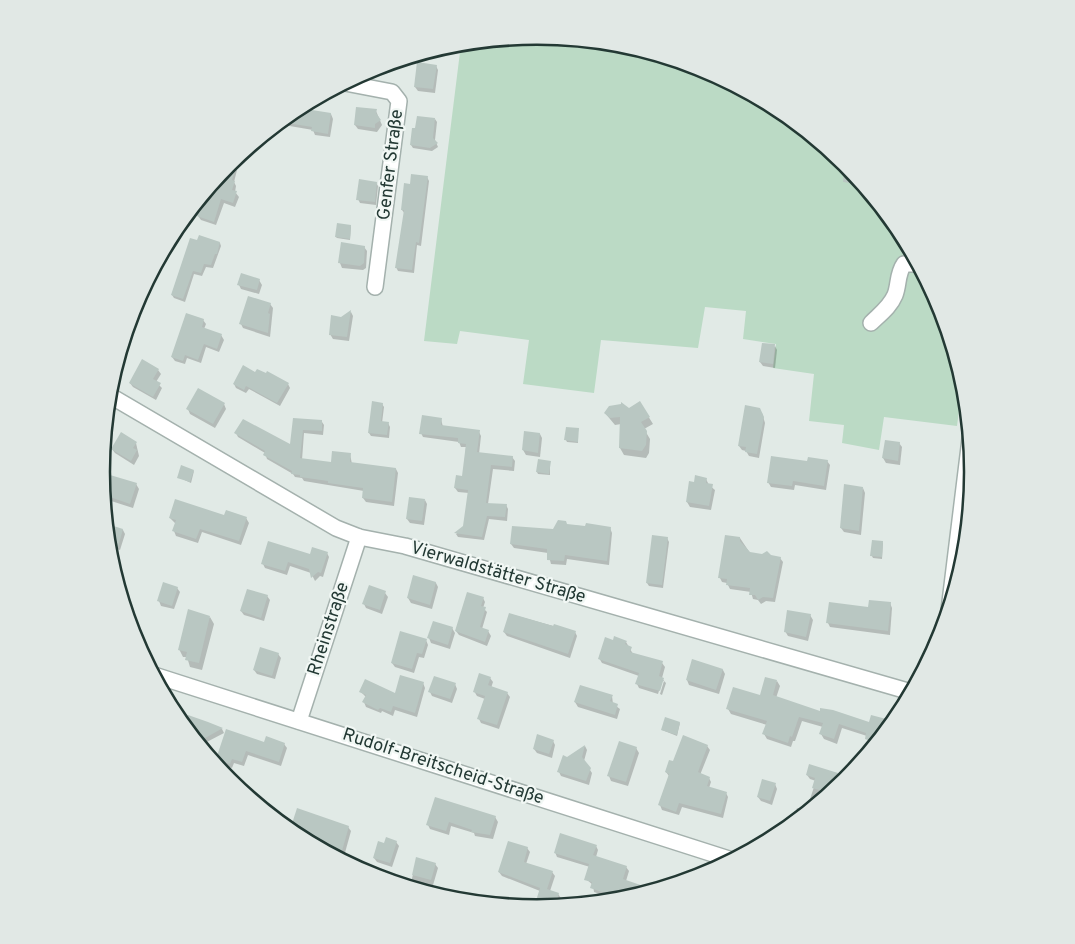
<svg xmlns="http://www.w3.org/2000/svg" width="1075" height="944" font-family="Overpass,sans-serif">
<rect width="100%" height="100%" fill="#e1eae6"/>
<polygon fill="#bbdac5" points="538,36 623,45 705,70 780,110 846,164 900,230 940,306 963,381 957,426 884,417 879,450 842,443 844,425 809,421 814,374 773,368 776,344 743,339 746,311 705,307 698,348 601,340 594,393 523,384 529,340 460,331 457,344 424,341 461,44"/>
<g fill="#0003">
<polygon points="436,66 438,70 435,93 418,91 415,87"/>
<polygon points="297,109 331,114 333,119 330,137 315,135 313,130 278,124"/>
<polygon points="376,111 382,125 377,132 358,129 355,125"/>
<polygon points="435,119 437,122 435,140 438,147 432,151 413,148 411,145"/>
<polygon points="237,158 239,162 234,182 236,186 235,192 239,197 235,207 224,203 216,225 201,220 198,216 205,194"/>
<polygon points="427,177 429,181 421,246 417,245 414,273 398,271 396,267 405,214 402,210 411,185"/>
<polygon points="376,183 378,186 376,205 360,203 358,199"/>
<polygon points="351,226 350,240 337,238 336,237"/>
<polygon points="198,242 220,243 221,246 213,268 206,267 202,276 194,274 185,302 174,298 172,295"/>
<polygon points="364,247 367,251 366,268 363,270 342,268 340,263"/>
<polygon points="259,280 262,285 259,294 241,289 239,285"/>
<polygon points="270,304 273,308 270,337 243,328 241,324"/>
<polygon points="351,312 353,316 349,341 333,339 330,334 341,318"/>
<polygon points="203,320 206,324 204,329 221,335 224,340 219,352 206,347 201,363 187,358 185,364 175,361 172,357"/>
<polygon points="775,346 777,350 775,368 763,366 760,362"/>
<polygon points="158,370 161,374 156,382 162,388 156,400 133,387 130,383"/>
<polygon points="255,374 288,384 290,388 280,406 249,389 246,393 236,388 234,384"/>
<polygon points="640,403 653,424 644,429 650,439 649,453 646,458 624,455 620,448 621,424 615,425 605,413 629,409"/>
<polygon points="224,404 226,409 215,428 190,414 188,409"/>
<polygon points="382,404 384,407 382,423 388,423 390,427 389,438 371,436 369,433"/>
<polygon points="762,413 765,423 759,458 749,456 746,451 742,450 739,446"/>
<polygon points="294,419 322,422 324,425 323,435 304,433 302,460 332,463 350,454 352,464 396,469 398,473 394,506 366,502 363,498 364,491 304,481 302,478 295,477 293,474 267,459 265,453 238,437 236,433 292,446"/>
<polygon points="441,419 443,427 479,432 481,436 479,454 512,457 515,461 514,471 493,469 488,504 506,505 508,509 507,521 489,519 484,540 458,537 456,534 465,527 469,493 458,492 455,488 463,477 466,447 461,447 459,442 423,437 421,433"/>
<polygon points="578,429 578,443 567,442 566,440"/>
<polygon points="525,432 540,434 542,438 540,457 526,455 523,450"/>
<polygon points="136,443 139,456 134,465 115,453 112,449"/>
<polygon points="899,443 902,447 900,465 886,463 883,458"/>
<polygon points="827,461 830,465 826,490 795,485 794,490 771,487 768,482 809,462"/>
<polygon points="550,462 550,475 538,474 537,472"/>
<polygon points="194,471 191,483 178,477"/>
<polygon points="706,479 709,485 715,490 711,510 690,507 687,502 695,483"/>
<polygon points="136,484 139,489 133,508 108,500 105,495"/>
<polygon points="863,488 865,493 861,535 844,532 841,528"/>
<polygon points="425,500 427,504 424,525 410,523 407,519"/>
<polygon points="225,517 246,518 249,523 241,545 202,532 198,543 176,536 174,531 176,524 170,518"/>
<polygon points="107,524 123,530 125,534 120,550 111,547 110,552"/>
<polygon points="567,525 610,528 612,533 609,565 567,559 566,565 551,564 548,553 514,548 511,544"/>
<polygon points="667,538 669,542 663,588 649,586 647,583"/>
<polygon points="740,538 750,553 780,558 783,562 775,602 766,601 761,604 758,600 753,599 751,592 730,589 727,583 722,582 720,578"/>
<polygon points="883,542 882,559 873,558 872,556"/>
<polygon points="327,553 329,557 323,577 320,576 315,581 311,573 290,566 287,575 265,568 263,564"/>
<polygon points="414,577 436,583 438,587 432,609 411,603 408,598"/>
<polygon points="177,588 180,592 174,609 161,606 159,601"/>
<polygon points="385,593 388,597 382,614 366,608 364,604"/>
<polygon points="267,596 270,600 264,621 244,615 241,611"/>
<polygon points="483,598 485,602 483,608 487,612 482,629 488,631 491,636 487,646 459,635 456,631"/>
<polygon points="890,603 892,608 890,635 830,627 828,623"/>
<polygon points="510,614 575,632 577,636 570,658 507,636 504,632"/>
<polygon points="810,615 813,620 808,641 788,636 785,631"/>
<polygon points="210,617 214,624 202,670 190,667 187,657 183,657 179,649"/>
<polygon points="452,628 455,633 450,649 431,643 429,638"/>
<polygon points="426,640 428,645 424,658 419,657 414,673 395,667 392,663"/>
<polygon points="614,641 626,642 633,654 662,663 665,667 662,678 664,681 662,681 658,694 639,688 637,684 639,676 602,663 599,658"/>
<polygon points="278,654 281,658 275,679 257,674 254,670"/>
<polygon points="693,660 723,670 725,674 719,694 689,685 687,680"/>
<polygon points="490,678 493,682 491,688 507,693 510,697 499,729 481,723 479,719 485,699 477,696 474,691"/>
<polygon points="664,681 666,683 662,695 660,694"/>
<polygon points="777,681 780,686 776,698 820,712 870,723 893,722 874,746 869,744 867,736 842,728 837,744 824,739 821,734 823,727 802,721 795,741 793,741 791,747 767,739 764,734 767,725 731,714 728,709 761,696"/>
<polygon points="423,683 425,688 417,717 395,710 393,716 382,711 381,713 366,707 364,702 366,697 361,692 395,695"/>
<polygon points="455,684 457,689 452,703 432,696 430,692"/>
<polygon points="612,696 613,704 620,709 617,719 578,707 575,702"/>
<polygon points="189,717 222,729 224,733 201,745 186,727"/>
<polygon points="680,723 677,736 662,730"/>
<polygon points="553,741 555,745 552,758 537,753 534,749"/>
<polygon points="265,743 284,744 287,748 281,766 248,755 244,766 234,763 232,768 220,764 217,759"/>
<polygon points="585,746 587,750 584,761 592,773 589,785 561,776 559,772 567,758"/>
<polygon points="707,746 710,750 700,775 709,778 711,782 709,788 726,793 728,797 723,818 682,807 679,815 662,810 660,805 669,776 666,772 674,762"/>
<polygon points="636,748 639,753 628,786 611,781 609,776"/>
<polygon points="837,774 840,779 837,787 792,824 797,808 806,811 816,781 810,779 807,775"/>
<polygon points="775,784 777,789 772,805 761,801 758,797"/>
<polygon points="436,799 495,817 498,822 493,839 475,836 474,833 451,826 449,835 430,829 428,825"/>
<polygon points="258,804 268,808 270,814"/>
<polygon points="298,810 348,827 351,831 343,860 291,831"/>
<polygon points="396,842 399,846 392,867 377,862 374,858 385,844"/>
<polygon points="596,846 598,850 596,857 626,867 629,871 626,881 653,890 617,900 594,892 593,885 586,879 590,867 557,857 555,852"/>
<polygon points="527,848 530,852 526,864 552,872 555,876 550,891 558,894 561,898 558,906 536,908 540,891 502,876 499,872"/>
<polygon points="417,859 435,864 438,868 431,892 434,894 410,886"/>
</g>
<g fill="#b9c7c2">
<polygon points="417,62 437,65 433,89 414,87"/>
<polygon points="356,107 377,109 376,113 381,120 375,124 375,128 354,125"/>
<polygon points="299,108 331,113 328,134 311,131 312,127 281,122"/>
<polygon points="417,116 435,118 433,138 438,143 430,148 410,145 412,128 415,128"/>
<polygon points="240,155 232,180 235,181 232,190 237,191 233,203 221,199 214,222 197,216 203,196 230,164"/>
<polygon points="845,163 846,164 863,185 843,182"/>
<polygon points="411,174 428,176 419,243 416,242 412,270 395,268 404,210 401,210 404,183 410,184"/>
<polygon points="359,179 377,182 375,202 356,200"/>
<polygon points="337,223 351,225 350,239 335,237"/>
<polygon points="199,235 220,242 217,254 215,254 211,265 204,264 201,273 193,271 183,299 171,295 190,238 197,240"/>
<polygon points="341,242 365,246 364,263 360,266 338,263"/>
<polygon points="241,273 260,279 257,290 237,285"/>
<polygon points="248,296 271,303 268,313 270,314 268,333 239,324"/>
<polygon points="351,310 347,337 329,335 331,315 341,317"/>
<polygon points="186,313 204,319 202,327 222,334 217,349 204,344 198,360 185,355 183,361 171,357"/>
<polygon points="762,343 775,344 773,364 759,362"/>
<polygon points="142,359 159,369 153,379 161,383 153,397 129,383"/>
<polygon points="243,365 255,372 257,369 266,373 267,371 289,383 277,403 246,386 244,390 233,384"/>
<polygon points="198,388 225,403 213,424 186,409"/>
<polygon points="372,401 383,403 381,421 389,422 387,435 368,433"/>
<polygon points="640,401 650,417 641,422 647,431 646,445 642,451 619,448 620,417 610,418 604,413 609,406 621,404 621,402 629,408"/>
<polygon points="745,405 760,408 764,417 757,454 745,452 746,447 738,446"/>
<polygon points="422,415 442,418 441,425 480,430 477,452 513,456 512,467 491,465 486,503 507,504 505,517 487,516 482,537 454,533 463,526 468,490 454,488 456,475 462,476 466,444 458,443 458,438 419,434"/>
<polygon points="293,418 322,420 322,431 303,430 300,458 331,462 332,451 351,453 350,462 396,468 392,502 362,498 363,488 328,483 328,481 300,477 300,475 291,474 292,471 263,455 265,451 234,433 243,419 290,444"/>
<polygon points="566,427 579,428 578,442 564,440"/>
<polygon points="524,431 540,433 538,453 522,450"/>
<polygon points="121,432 137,442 133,448 137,450 131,461 111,449"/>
<polygon points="885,440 900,442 898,461 882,458"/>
<polygon points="771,456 807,461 808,457 828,460 824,486 793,481 792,486 767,483"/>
<polygon points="538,459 551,461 549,474 536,472"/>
<polygon points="181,465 194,470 190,482 177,478"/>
<polygon points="110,475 137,483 130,504 104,495"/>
<polygon points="695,475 707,478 706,483 713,484 709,506 686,502 689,481 694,482"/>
<polygon points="844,484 863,487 859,531 840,528"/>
<polygon points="409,497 425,499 422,521 406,519"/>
<polygon points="175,499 224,515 226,510 247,517 239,541 200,529 196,539 172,531 176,520 169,518"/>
<polygon points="558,520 566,521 567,524 585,526 586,523 611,527 607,561 565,555 564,561 547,560 547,549 510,544 512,526 553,529"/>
<polygon points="107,524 123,529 118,547 109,544"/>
<polygon points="652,535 668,537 662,585 646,583"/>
<polygon points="725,535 740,537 740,541 750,552 762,554 767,551 771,555 781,557 773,598 763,597 758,600 755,595 749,595 750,588 726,585 727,579 718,578"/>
<polygon points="872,540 883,541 882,557 870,556"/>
<polygon points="268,541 310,554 312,547 328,552 321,573 318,572 311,578 309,569 288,562 285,571 261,564"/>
<polygon points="413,575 436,582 430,605 407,598"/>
<polygon points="163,582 178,587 172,606 157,601"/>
<polygon points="369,585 386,591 380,610 362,604"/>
<polygon points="247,589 268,595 261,618 240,611"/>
<polygon points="467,592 484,597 481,606 486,607 480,627 489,630 485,642 455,631"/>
<polygon points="869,600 891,602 888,631 826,623 829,602 868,607"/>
<polygon points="188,609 210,616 199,663 185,660 187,652 178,650"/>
<polygon points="787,610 811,614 806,637 784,632"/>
<polygon points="509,613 553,626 554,624 576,631 568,654 503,632"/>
<polygon points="433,621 453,627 448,645 427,638"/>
<polygon points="400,631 427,639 422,654 417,653 412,669 391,663"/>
<polygon points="614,636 627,641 625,644 632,647 630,652 663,661 659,676 664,678 660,691 635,684 639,673 598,659 605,637 613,640"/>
<polygon points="260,647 279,653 272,676 253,670"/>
<polygon points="692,659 723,669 716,690 686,680"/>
<polygon points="479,673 491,677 488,685 508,692 497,725 477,719 485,696 473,692"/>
<polygon points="400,675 424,682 415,713 393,706 391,712 380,708 378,710 362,702 366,695 359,692 365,679 395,693"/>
<polygon points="434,676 456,683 450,699 428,692"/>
<polygon points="765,677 777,680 773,695 820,711 820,708 833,710 869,722 871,715 894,721 876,743 865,739 866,733 839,724 834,739 819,734 823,723 799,717 792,737 790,736 788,743 762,734 767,721 726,709 733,687 760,695"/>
<polygon points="580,685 613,695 610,701 618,704 615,715 574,702"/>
<polygon points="188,715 208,722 223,728 198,742 185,725"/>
<polygon points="665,717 680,722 677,735 661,730"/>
<polygon points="226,729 264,742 266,736 285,743 279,762 246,751 242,762 232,759 230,764 216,759"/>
<polygon points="537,734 554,740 549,754 533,749"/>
<polygon points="683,735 708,745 698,772 710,777 707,786 727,792 721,814 679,803 676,812 658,805 669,774 665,772 669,760 673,761"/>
<polygon points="619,741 637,747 626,782 607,776"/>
<polygon points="585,745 582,757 591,768 586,781 557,772 563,755 567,757"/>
<polygon points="809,764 838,773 830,793 812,788 815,778 806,775"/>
<polygon points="762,779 776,783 770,801 757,797"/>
<polygon points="435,797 496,816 490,835 471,832 472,830 449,822 446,831 426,825"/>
<polygon points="297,808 349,826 340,858 290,830"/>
<polygon points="560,833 597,845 593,855 627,866 623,879 655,890 623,899 590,888 592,882 584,880 589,864 554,853"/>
<polygon points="386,837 397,841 390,863 373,858 378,841 384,843"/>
<polygon points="508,841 528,847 524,862 553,871 547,889 559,893 555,906 534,907 540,888 498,872"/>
<polygon points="416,857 436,863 431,880 412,875"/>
</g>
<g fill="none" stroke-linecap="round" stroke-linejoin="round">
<g stroke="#a4b1ad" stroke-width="18">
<g id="minor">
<polyline points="345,83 392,92 399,101 375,287"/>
<path d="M871,323C880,314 890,307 895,295C899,285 897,274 904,264H918"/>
<polyline points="109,395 336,528 359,537 405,546 911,692"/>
<polyline points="949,610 970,439"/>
<polyline points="154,675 732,860"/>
<polyline points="299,721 359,537"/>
</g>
</g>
<polyline stroke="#83aba1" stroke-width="2.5" stroke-dasharray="2.5 4" stroke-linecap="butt" points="116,382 147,282"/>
<use href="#minor" stroke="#fff" stroke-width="15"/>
</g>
<g text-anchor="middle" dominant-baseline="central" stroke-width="4.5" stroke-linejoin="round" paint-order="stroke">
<g font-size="18" fill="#233934" stroke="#f1f7f4">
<text transform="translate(391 165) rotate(-83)">Genfer Straße</text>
<text transform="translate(498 573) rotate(16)">Vierwaldstätter Straße</text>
<text transform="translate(329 629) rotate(-72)">Rheinstraße</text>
<text transform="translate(443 767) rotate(18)">Rudolf-Breitscheid-Straße</text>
</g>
</g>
<path d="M0 0H1075V944H0ZM110 472a427 427 0 1 1 854 0a427 427 0 1 1-854 0Z" fill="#e1e8e5" fill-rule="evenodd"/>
<path fill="none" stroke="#233934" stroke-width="2.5" d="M110 472a427 427 0 1 1 854 0a427 427 0 1 1-854 0Z"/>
</svg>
